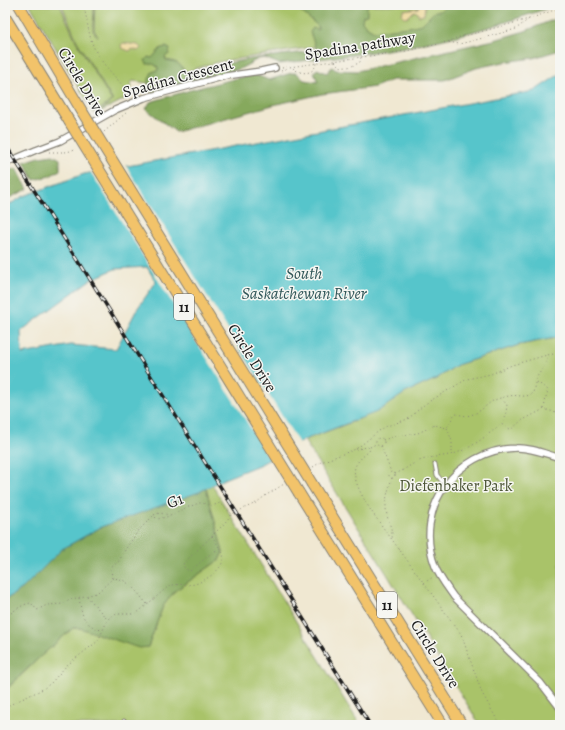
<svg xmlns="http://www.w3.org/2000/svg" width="565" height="730" font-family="Alegreya,serif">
<rect width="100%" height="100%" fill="#f6f6f2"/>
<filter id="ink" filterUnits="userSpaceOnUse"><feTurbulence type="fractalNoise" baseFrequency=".025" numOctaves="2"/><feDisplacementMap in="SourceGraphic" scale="8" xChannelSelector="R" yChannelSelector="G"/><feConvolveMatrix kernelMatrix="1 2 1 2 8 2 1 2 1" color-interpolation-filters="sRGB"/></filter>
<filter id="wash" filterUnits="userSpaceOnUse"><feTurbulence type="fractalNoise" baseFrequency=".012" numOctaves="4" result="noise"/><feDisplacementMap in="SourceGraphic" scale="16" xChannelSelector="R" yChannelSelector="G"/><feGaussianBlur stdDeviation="0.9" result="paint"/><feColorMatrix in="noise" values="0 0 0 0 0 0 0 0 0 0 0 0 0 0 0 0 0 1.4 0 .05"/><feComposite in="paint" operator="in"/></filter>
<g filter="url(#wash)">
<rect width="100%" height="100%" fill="#f0e8d2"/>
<g fill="#a9c369" stroke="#627042">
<polygon points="30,5 60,5 76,41 112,101 94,113"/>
<polygon points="62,5 94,5 93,31 98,37 94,30 95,5 521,5 352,41 218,62 147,83 133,81 131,83 132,88 129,90 127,98 97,113 113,101 77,41"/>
<polygon points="560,337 560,725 480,725 304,440 355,421 405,393 436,379 457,365 519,345"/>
<polygon points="212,485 360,725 5,725 5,691 41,656 73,628 80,628 148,647 163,606 175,591 219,560 223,552 206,488"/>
</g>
<g fill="#86a95d" stroke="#51623c">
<path d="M297,5H367V15L363,16L362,21L366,26L374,31L409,27L422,24L435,11H440L447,5H557C511,21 464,36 416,45C375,53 334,57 293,62L279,64L265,58L258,59L240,69L209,76L150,92C147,84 148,80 152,72L158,70V67L153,64H147L145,60L148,57L152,58L161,48L166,47L170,49L169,54L165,57L166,60C177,62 181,63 186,74C229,60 271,56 317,51L310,32L313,28L318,30V26L299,10Z"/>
<polygon points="560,17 560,50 533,58 504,62 476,68 445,80 392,80 375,87 322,94 273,105 176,132 146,109 150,102 194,89 238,78 256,75 269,80 291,73 297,73 304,80 318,82 314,73 317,69 327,73 332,67 336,70 357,71 494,40 525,31"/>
<polygon points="53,155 60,159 60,170 50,176 34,180 24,162 39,157"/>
<polygon points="16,168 28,189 5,200 5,172"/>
<polygon points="206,488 223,552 219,560 175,591 163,606 148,647 139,648 80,628 73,628 41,656 5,690 5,600 23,588 62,549 101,527"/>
</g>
<g fill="#eeda9e" stroke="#857b5d">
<polygon points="419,5 425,5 424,15 419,16 417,12 414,11 407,18 404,17 402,15 403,10 418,8"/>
<polygon points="123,43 138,45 141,48 138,51 133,49 129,51 122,48 121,45"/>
</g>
<path fill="#57c5cb" stroke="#3a7074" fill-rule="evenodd" d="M560,74V337L519,345L457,365L436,379L405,393L377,412L304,440L261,464L224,479L199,492L101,527L62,549L23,588L5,600V207L24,196L84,174L534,91ZM147,267L156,282L137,309L116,349L71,345L22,354L21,331L90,280L115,269Z"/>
<polygon fill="#f0e8d2" points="125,164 300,445 271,461 90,171"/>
</g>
<g filter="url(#ink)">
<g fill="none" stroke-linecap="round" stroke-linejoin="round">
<g stroke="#868277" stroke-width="5">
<g id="lane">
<polyline points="435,464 437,475 445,485"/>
<polyline points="123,725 124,721"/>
</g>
</g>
<g stroke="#868277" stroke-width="8">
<g id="street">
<polyline points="5,163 36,150 60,141 115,110 144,98 226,76 261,71 275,68"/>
<path d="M560,458C546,454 530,447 516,448C456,450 413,509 435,566C439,577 447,587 454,597L540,682L560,708"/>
</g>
</g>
<g stroke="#868277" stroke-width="12">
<g id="highway">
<polyline points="19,5 83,113"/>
<polyline points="5,17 69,121"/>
<polyline points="312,484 462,725"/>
<polyline points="299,493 443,725"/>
</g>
</g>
<g stroke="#868277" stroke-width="1" stroke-dasharray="1 3" stroke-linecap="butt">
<path d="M83,5C88,20 88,36 95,50C104,68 120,80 131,96"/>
<polyline points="449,42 459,44 472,41 516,29 529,19"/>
<path d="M335,61C340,71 352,67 360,62L361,57"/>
<polyline points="282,68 406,51 448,42 456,38 529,19 560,8"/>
<path d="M293,68C300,75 315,75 316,63"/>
<polyline points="281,71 287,68"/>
<polyline points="131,91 129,92 134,90 141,92"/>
<polyline points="104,132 127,112"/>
<polyline points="49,152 65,152 76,150"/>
<polyline points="537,382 548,390 546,397 544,409"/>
<polyline points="501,424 505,420 507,405 502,399"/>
<polyline points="447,428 452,441 452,454"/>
<circle cx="380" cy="442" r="4"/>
<path d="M383,440L396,436L418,433L435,425L446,428C451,424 451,418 455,414C460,414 465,417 470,415C479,413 484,407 491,402C496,399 503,397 509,396C518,394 525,399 533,393C534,388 535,382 537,377C541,370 547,365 547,356"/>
<polyline points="381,446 391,472"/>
<polyline points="370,447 376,444"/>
<path d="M356,449L368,447L370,449L369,451C365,455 359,459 356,465C349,477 367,505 374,515L461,634L482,693L500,725"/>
<polyline points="313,467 321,462 356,449 379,431 387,426 408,419 425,404 467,379 491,374 512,365 547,355 560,353"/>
<circle cx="392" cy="475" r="3"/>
<path d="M395,474C405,470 412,463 422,460C434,456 442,457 453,454C469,450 488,435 501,424L510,429L513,428L521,421L544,409L554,412L560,417"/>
<path d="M392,478C388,491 384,502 387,515C389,524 393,530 392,540"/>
<path d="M154,515C159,512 164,513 170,516"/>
<polyline points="212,536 221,550"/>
<path d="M112,579C126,575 139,595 147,604"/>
<polyline points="424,583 433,577"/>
<polyline points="87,596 107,619"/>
<path d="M79,598C82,616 83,624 101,630"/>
<path d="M5,618C12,612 22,604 31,603L37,610L47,605L62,604L72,599L93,594L98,592L112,579L111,568L119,561L125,550L138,531L153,516L158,519L170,516L183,509L199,503H203L212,506L220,503L232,514"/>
<path d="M5,707L43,689L51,683L67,665L98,641L108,619L116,614H136L169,586C178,583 186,586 195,584C207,580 231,565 221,550L214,551L190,571L187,570L183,566V564L222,526L232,514L256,503L265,496L284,484"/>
</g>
<use href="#lane" stroke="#fff" stroke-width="3"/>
<use href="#street" stroke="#fff" stroke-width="5.5"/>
<use href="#highway" stroke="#f2c36a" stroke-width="10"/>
<g stroke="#1c1c1c" stroke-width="3.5">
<polyline id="rail" points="5,144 370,725"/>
</g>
<use href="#rail" stroke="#f6f6f2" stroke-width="2" stroke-dasharray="6" stroke-linecap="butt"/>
<g stroke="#868277" stroke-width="12" stroke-linecap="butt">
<g id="highway-bridge">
<polyline points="83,113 312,484"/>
<polyline points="69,121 299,493"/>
</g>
</g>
<use href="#highway-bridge" stroke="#f2c36a" stroke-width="10"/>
</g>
</g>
<g text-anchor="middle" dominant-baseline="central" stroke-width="3" stroke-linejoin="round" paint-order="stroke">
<g fill="#f6f6f2" stroke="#5d5d5c" stroke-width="1">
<rect x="174" y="294" width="20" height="26" rx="3"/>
<rect x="377" y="592" width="20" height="26" rx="3"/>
</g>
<g font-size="15" font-weight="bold" fill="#1c1c1c">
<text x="184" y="307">11</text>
<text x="387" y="605">11</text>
</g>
<g font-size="16" fill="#1c1c1c" stroke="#f6f6f2">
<text transform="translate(360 46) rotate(-9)">Spadina pathway</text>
<text transform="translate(178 78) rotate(-15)">Spadina Crescent</text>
<text transform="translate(82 82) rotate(59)">Circle Drive</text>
<text transform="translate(252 358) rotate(58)">Circle Drive</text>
<text transform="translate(175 501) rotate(-21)">G1</text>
<text transform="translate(435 654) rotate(58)">Circle Drive</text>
</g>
<g font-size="16" fill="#4d5637" stroke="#f6f6f2">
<text x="456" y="486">Diefenbaker Park</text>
</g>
<g font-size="17" font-style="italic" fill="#315759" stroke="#f6f6f2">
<text x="304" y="273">South<tspan x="304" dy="20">Saskatchewan River</tspan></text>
</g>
</g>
<rect width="565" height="730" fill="none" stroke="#f6f6f2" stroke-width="20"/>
</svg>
